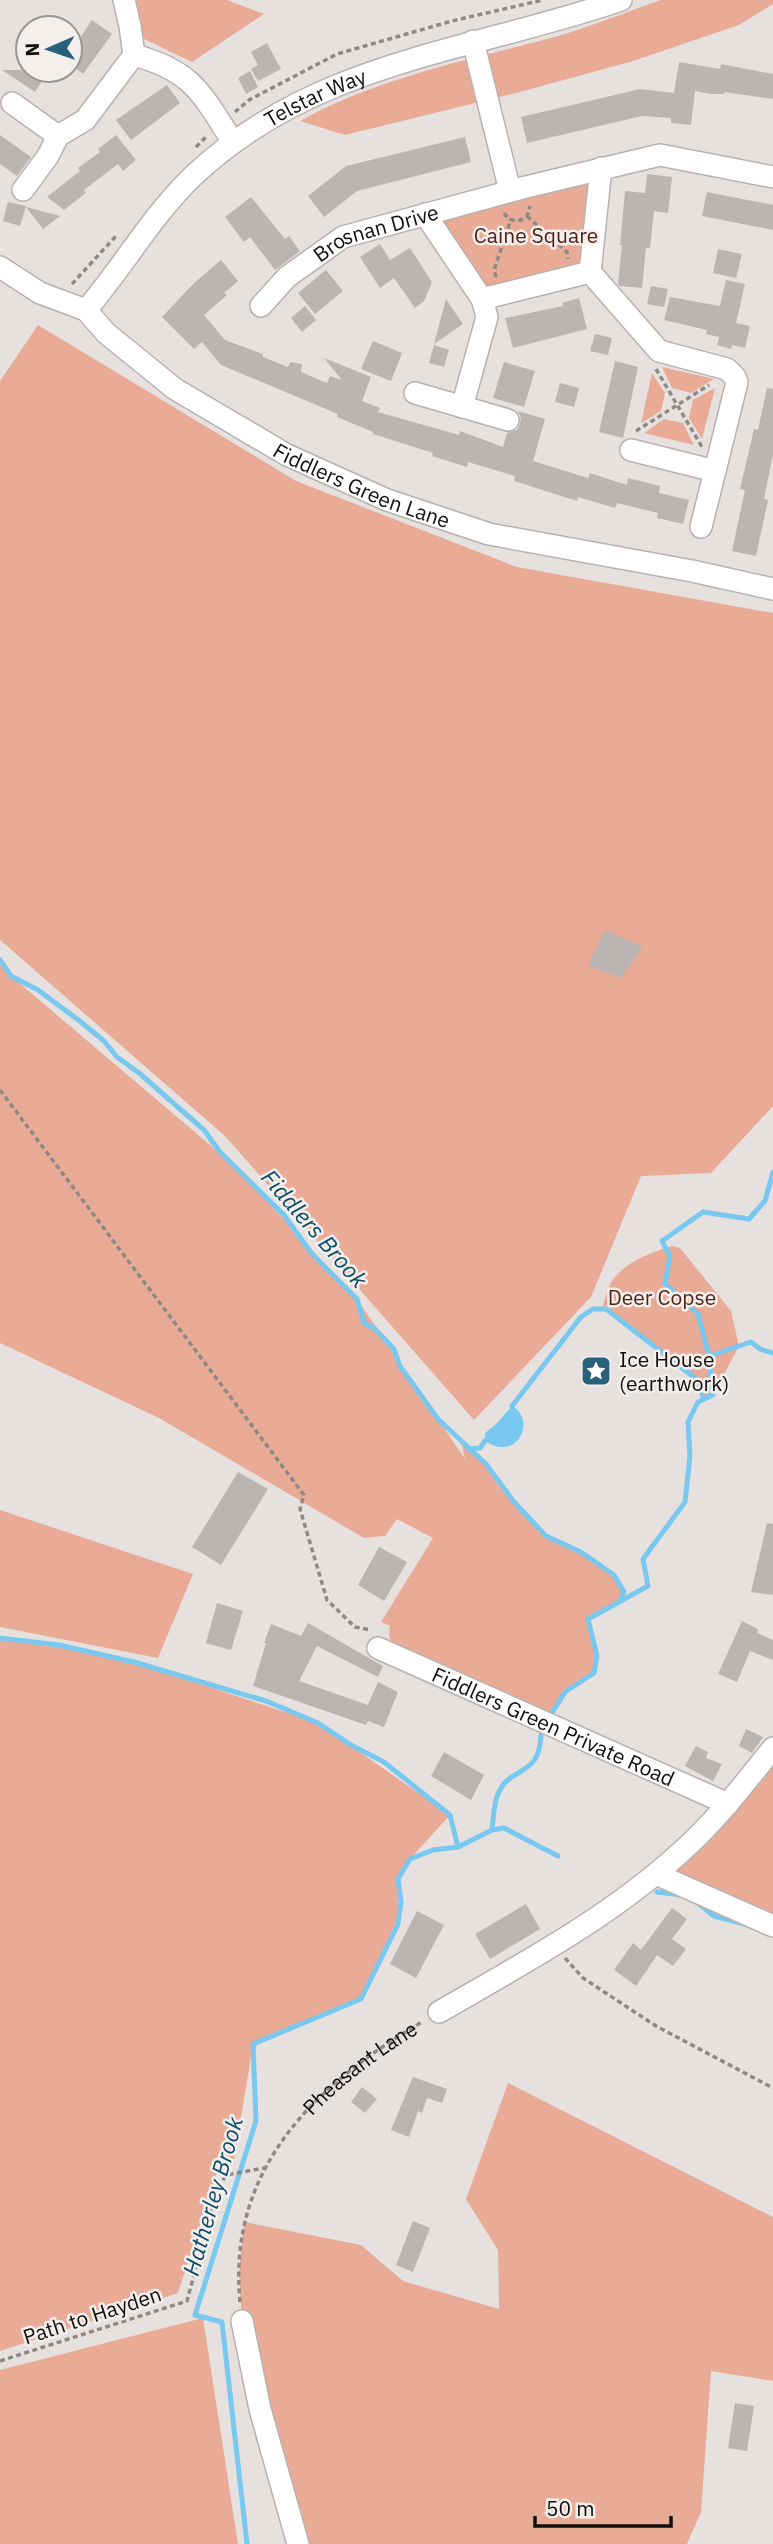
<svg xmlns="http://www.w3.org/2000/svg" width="773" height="2544" font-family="'IBM Plex Sans',sans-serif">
<rect width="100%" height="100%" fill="#e6e1df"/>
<g fill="#e9ab95">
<polygon points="135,0 227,0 264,14 192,62 144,39"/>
<path d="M661,0H773V4L739,25L633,61L520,92L345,135L300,121C381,76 476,59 565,34C597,24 629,11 661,0Z"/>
<polygon points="601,168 590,272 482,299 425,214"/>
<polygon points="38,325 296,481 517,567 773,613 773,1106 711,1173 641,1176 591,1297 474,1420 225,1136 0,940 0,381"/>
<polygon points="662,367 714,379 691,393 672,388"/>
<polygon points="652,373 665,393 661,411 641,423"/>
<polygon points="715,388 702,439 689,418 693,400"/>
<polygon points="664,419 683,423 694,445 644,433"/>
<polygon points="0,962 11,976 236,1167 357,1299 465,1459 461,1442 486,1464 514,1502 546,1536 581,1552 614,1575 624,1592 619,1602 588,1619 597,1656 594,1673 565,1692 549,1717 392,1647 389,1634 390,1626 381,1622 433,1538 397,1519 385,1536 364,1538 159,1418 0,1343"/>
<path d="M672,1246L680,1248L731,1311L739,1346L713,1395L704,1399L695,1378L648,1340L602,1309C605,1299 608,1286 614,1278C628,1261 652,1252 672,1246Z"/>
<polygon points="0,1510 193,1574 158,1658 0,1627"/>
<polygon points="0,1636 134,1662 318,1723 450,1815 410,1859 398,1879 398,1924 361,1999 258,2043 251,2057 234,2159 218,2168 178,2293 0,2351"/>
<polygon points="773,1748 773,1926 656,1874"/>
<polygon points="508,2083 773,2217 773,2381 711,2371 701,2512 687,2544 298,2544 242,2321 239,2273 244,2222 361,2245 403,2281 499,2309 498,2250 466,2199"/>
<polygon points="203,2318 238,2544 0,2544 0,2370"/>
</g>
<path fill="#79c8ef" d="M512,1406C537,1419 518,1463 485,1441V1433L496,1424Z"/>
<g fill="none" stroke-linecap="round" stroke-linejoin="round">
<g stroke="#79c8ef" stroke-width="5">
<polyline points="0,960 11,976 38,990 81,1022 104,1041 117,1057 139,1073 204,1130 220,1152 284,1215 312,1254 357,1299 364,1323 375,1329 394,1349 400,1366 438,1419 486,1464 514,1502 546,1536 581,1552 614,1575 624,1592 620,1600"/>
<polyline points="709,1356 751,1342 760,1349 773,1353"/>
<polyline points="512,1406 581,1317 593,1309 606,1309 695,1378 704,1399"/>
<polyline points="468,1449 480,1448 485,1441"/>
<polyline points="0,1638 59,1645 134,1662 266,1701 318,1723 351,1745 384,1762 450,1815 458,1847"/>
<polyline points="548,1719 565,1692 594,1673 597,1656 588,1619 648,1586 643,1559 685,1502 690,1456 688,1422 698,1402 713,1395 709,1356 698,1314 665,1284 670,1256 662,1241 703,1212 749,1219 765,1201 773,1172"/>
<polyline points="492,1830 504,1828 558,1856"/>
<polyline points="657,1892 681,1895"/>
<polyline points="699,1904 714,1916 744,1924"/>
<path d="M247,2544L222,2322L195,2315L256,2121L253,2044L361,1999L398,1924L401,1902L398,1879L410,1859L433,1850L458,1847L492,1830C494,1812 494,1790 509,1779C518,1772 529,1769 535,1759C542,1749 539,1738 543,1728"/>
</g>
</g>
<g fill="#bab5b3">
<polygon points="92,20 112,34 83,74 70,64 70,53"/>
<polygon points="267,43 281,69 258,81 251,69 258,65 251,52"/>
<polygon points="679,62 720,69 721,64 773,74 773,99 724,92 724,94 711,94 695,91 691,125 671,123 671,118 642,116 527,143 521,117 640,89 674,93"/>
<polygon points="2,70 49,70 35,92"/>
<polygon points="250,71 258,87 246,94 238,78"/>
<polygon points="167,85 180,103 131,140 116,120"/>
<polygon points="0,135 31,157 17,176 0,164"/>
<polygon points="116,135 136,160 123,171 118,164 84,190 86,193 64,210 47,197 80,171 78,168 100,152 98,149"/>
<polygon points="465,137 471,162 357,191 324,217 308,196 346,166"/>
<polygon points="647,174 672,177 668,213 654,211 650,248 646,248 642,288 620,286 618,284 622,245 620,245 625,191 645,193"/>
<polygon points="707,192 773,205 773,230 702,216"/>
<polygon points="251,197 285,239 289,236 300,251 275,270 250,237 244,242 225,217"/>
<polygon points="8,202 26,206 20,226 3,221"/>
<polygon points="26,207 60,216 43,229"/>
<polygon points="380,244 390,260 410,248 432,282 424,301 415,308 394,278 380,288 360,257"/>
<polygon points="718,249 742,254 736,278 713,273"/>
<polygon points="221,260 238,281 224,293 227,295 204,315 225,340 263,354 263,357 288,367 290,362 302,364 301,372 327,383 330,376 342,380 324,358 371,377 362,401 380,408 378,412 459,435 460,431 503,447 507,433 517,430 520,424 521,418 518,411 545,419 533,461 588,478 590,473 627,485 628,478 660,486 659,493 689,500 683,524 657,518 658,513 617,503 615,508 578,497 577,501 514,481 515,476 468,462 467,467 432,456 433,453 373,434 373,432 337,417 338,414 221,365 202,342 194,349 162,317 193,284"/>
<polygon points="326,270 343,291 315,314 298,293"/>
<polygon points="726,280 745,284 736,323 750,326 745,348 732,345 731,349 717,345 719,337 706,334 707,330 664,320 670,297 720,306"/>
<polygon points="651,286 668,289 664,307 647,304"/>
<polygon points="579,298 587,329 513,348 505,318 563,306 562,303"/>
<polygon points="446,299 463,324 434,344"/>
<polygon points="305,306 316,320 302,332 291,318"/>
<polygon points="595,334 612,338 608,355 590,351"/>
<polygon points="373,341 402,353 391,381 361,369"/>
<polygon points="434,345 449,350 444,367 429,363"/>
<polygon points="615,361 638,367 623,438 599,432"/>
<polygon points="504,362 535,371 524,407 493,398"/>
<polygon points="560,383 579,388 574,407 555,402"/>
<polygon points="767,388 773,389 773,455 764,499 768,500 756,556 732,551 745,490 740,489 754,429 758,430"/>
<polygon points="605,930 643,947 621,978 588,965"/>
<polygon points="238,1472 268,1489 221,1565 192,1547"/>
<polygon points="767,1523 773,1524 773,1595 751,1592"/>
<polygon points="379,1547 407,1562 384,1601 358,1585"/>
<polygon points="217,1603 243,1611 231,1650 206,1643"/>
<polygon points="742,1621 758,1629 757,1633 773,1640 773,1660 750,1651 737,1682 718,1674"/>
<polygon points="308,1623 383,1666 378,1677 317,1646 299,1681 368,1705 378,1682 398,1692 384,1727 368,1721 366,1725 253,1686 266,1643 264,1643 271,1624 301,1636"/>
<polygon points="746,1729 763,1737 752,1753 739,1746"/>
<polygon points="696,1746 708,1752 706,1758 722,1764 713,1781 685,1766"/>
<polygon points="444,1752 484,1775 471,1800 431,1776"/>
<polygon points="526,1904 540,1929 490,1959 475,1934"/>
<polygon points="672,1908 687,1919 672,1939 686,1949 673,1966 657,1955 636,1986 614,1970 633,1943 641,1950"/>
<polygon points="417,1911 444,1925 416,1978 390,1964"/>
<polygon points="413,2077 447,2089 442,2103 427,2098 422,2113 418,2111 409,2137 391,2130"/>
<polygon points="362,2087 377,2099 365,2113 351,2102"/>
<polygon points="413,2221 430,2228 413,2272 396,2265"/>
<polygon points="735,2403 754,2406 747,2451 728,2448"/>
</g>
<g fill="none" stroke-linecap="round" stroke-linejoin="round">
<g stroke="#b7b2b0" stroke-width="24">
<g id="minor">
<polyline points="473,41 510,191"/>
<path d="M134,55C193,71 201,93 233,142"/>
<polyline points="12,103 58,136"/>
<polyline points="23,190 48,156 58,136 85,120 134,55 130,26 124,0"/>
<polyline points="425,214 482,299 590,272 601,168"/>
<path id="s2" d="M0,267L40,293L86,310L106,333L175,389L287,455L387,500L489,534L692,571L773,589"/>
<polyline points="590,272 659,351 727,369 735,377 737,382 715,471 631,450"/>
<path id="s3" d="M261,306L287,277L343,237L526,187L660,155L773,177"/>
<path id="s4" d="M86,310C123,267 151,217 192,177C314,61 470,52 621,0"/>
<polyline points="415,393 508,420"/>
<polyline points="462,407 487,317 482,299"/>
<polyline points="701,527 715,471"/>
<path id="s5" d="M378,1648L728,1804"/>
<polyline points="656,1874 773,1926"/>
<path d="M439,2012C522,1964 609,1918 681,1852C716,1821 744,1784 773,1748"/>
<polyline points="242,2321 260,2409 298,2544"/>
</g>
</g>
<g stroke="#8d8987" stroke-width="3.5" stroke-dasharray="5 3.5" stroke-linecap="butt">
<polyline points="235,112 249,100 337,54 452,21 543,0"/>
<polyline points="196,147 208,135"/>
<path d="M504,213C510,222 519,223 527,216L530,206"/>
<polyline points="527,216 567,252 568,259"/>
<polyline points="496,277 494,270 511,219"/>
<polyline points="72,284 116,236"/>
<polyline points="656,369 702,447"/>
<polyline points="636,431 709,385"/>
<polyline points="0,1090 304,1495 300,1509 327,1600 355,1627 371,1630"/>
<polyline points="565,1958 583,1978 656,2026 773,2088"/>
<path id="s1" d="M240,2302C227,2168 316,2084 422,2022"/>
<polyline points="0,2361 187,2301 216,2192 226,2175 264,2168"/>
</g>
<use href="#minor" stroke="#fff" stroke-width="21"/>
</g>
<defs>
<g id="sight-square" transform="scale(1.575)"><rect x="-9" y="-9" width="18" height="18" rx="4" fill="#29617b" stroke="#f4eeec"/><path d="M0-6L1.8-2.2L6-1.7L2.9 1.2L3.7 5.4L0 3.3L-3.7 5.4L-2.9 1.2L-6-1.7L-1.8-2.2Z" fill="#fff"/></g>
</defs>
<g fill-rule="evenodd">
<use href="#sight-square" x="596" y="1371"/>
</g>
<g text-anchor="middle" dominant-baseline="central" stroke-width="5" stroke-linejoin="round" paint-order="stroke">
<g font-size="21" fill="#110f0e" stroke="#f4eeec">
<text stroke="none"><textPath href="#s4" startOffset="318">Telstar Way</textPath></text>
<text stroke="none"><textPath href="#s3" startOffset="140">Brosnan Drive</textPath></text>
<text stroke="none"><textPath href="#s2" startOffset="427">Fiddlers Green Lane</textPath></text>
<text stroke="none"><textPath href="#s5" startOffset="192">Fiddlers Green Private Road</textPath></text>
<text stroke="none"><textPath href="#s1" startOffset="278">Pheasant Lane</textPath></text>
<text transform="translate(92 2315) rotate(-18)">Path to Hayden</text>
</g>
<g font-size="21" fill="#4d1f0e" stroke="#f4eeec">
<text x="536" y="235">Caine Square</text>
<text x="662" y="1297">Deer Copse</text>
</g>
<g font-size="21" fill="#110f0e" stroke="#f4eeec" text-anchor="start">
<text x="619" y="1359">Ice House<tspan x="619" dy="24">(earthwork)</tspan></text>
</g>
<g font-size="23" font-style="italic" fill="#0a4d67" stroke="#f4eeec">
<text transform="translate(315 1228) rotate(49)">Fiddlers Brook</text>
<text transform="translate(212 2196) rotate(-74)">Hatherley Brook</text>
</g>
</g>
<g transform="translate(49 49) rotate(268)"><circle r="33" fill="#f4eeec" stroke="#999593" stroke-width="2"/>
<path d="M0-5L12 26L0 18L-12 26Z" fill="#29617b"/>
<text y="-10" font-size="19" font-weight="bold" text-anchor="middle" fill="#110f0e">N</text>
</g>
<path d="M535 2516v10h136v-10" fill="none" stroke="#110f0e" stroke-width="3.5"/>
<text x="546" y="2516" font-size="21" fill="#110f0e" stroke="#f4eeec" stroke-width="5" paint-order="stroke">50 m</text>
</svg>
